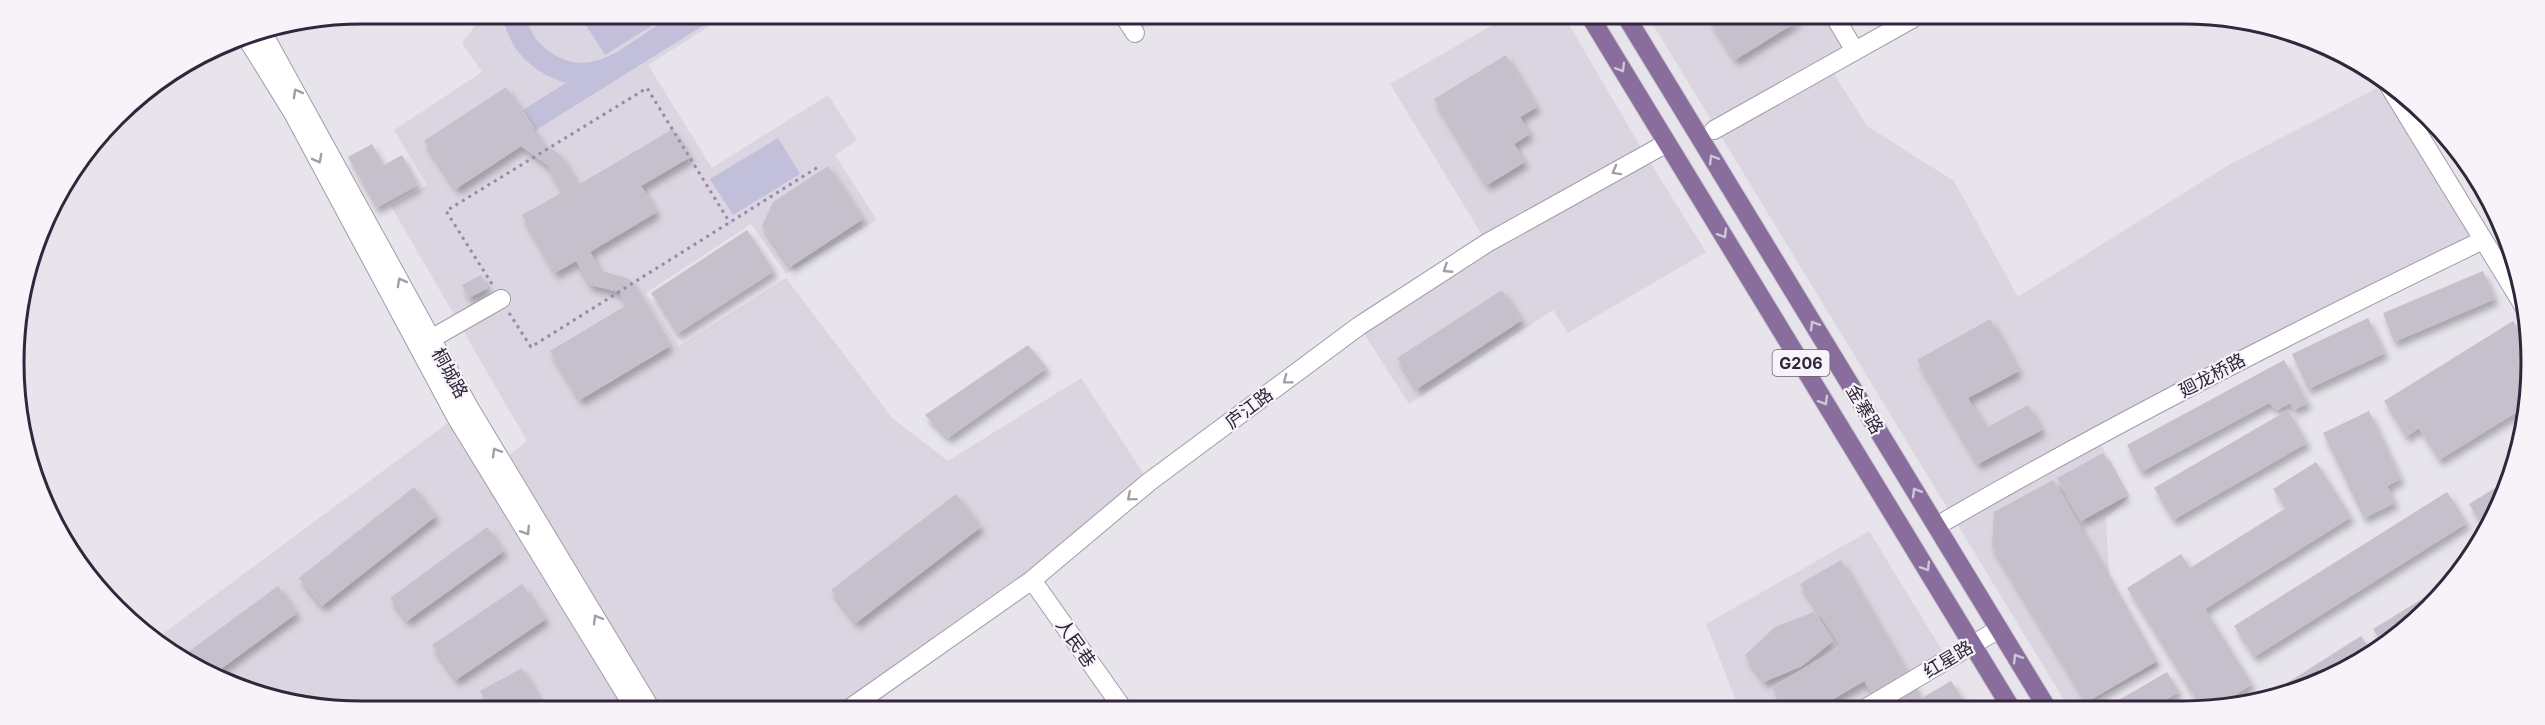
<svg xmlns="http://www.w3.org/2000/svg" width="2545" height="725" font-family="Inter,'Noto Sans SC',sans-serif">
<defs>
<filter id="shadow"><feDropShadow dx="3.5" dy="6" stdDeviation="3" flood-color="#0004"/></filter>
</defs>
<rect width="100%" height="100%" fill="#e7e4ec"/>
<g fill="#dad5e0">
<polygon points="484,14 727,15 648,65 712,168 828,95 857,140 835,155 877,220 786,274 751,224 646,293 679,346 786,278 892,418 948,461 1081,378 1149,482 853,706 649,706 502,461 527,441 391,206 427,185 394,130 482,72 462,43"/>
<polygon points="1124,16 1162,16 1135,33"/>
<polygon points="1505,18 1565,18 1643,151 1706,252 1568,333 1553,310 1409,404 1359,326 1487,243 1390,84"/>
<polygon points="1649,18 1836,19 1855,51 1829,66 1867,126 1954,181 2018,297 2227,166 2387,83 2483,240 2096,436 2130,496 2106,518 2109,575 2159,665 2080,708 2069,708"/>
<polygon points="456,417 633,706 295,705 188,665 157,638"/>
<polygon points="1869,531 1943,652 1857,708 1739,708 1706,624"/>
</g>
<g fill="#c2bfdb">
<path d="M503,14H526C528,30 537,43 550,52C597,85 634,34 674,16C686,11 707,15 720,15L536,130L523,110L566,83C534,73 507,50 503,14Z"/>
<polygon points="579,14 669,15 605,55"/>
<polygon points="778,138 800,174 733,215 710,179"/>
</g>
<g fill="#c5c0cc" filter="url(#shadow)">
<polygon points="1709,18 1720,18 1801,19 1735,60"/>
<polygon points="1506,55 1537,107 1520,117 1530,134 1514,144 1525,162 1487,185 1434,99"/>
<polygon points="506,87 534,129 532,131 541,137 539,140 561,156 578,185 673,129 690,157 641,186 657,212 590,252 601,271 630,279 670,346 580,400 550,351 627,305 619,292 590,285 576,261 555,273 522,215 563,192 547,165 521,146 456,189 424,141"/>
<polygon points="372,144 384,165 402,155 418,185 376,208 348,157"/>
<polygon points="828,166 863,219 790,267 762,226 773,202"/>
<polygon points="747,230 774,271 677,334 651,293"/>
<polygon points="2483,271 2495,299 2394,342 2383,313"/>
<polygon points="481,275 488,288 469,298 462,285"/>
<polygon points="1502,290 1522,320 1417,389 1397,358"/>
<polygon points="2368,318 2385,353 2308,389 2292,354"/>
<polygon points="1990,319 2019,371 1968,398 1986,428 2028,405 2042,430 1978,464 1917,360"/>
<polygon points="2513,321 2525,340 2525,407 2439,460 2419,428 2406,437 2384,401"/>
<polygon points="1028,345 1047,368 948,438 925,415"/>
<polygon points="2284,360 2308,403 2294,410 2290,403 2277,410 2269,403 2141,472 2127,445"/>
<polygon points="2288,410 2307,443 2173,520 2154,488"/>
<polygon points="2369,411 2401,479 2387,486 2395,503 2364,518 2323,433"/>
<polygon points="2103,453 2126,496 2081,521 2057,478"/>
<polygon points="2316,462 2351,517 2205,609 2252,684 2213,709 2202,709 2127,588 2181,554 2190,568 2286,508 2273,489"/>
<polygon points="2053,480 2157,661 2087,702 1992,546 1994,512"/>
<polygon points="2508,480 2495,517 2486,531 2469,504"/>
<polygon points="414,487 436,516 322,606 299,578"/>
<polygon points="2447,492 2467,523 2254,657 2234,626"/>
<polygon points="956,494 981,527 856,623 831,590"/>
<polygon points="487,527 504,551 407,621 390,598"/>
<polygon points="1841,560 1922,698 1951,681 1969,708 1882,708 1864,681 1818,708 1785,708 1772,687 1841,646 1800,584"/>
<polygon points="2448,583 2429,610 2382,643 2373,629"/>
<polygon points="522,584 546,619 456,680 432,645"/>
<polygon points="278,586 297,613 214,674 188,665 180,658"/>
<polygon points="1814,612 1833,641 1802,666 1764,682 1745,655 1775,627"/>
<polygon points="2361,636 2371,651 2337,676 2265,697"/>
<polygon points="522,668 540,700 530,705 488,705 480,691"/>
<polygon points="2167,672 2179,692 2152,708 2105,708"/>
</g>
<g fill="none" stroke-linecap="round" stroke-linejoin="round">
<g stroke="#a29ba9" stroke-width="20">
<g id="minor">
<polyline points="1124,16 1135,33"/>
<polyline points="1836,19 1855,51"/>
<polyline points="263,33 470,409 649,706"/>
<polyline points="246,37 293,113 456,417 633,706"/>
<polyline points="2388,84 2525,308"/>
<polyline points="1714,130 1912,19"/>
<polyline points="422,344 501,299"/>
<path d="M1947,520C2122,419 2301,328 2483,240"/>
<polyline points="1032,580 1121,706"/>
<polyline points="853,706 1032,580 1149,482 1359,326 1487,243 1667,143"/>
<polyline points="1866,708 1999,629"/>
</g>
</g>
<g stroke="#c6c2c8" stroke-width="20">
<g id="major">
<polyline points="1591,18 2011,708"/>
<polyline points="1627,18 2047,708"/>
</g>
</g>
<g stroke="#9a87ac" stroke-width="3" stroke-dasharray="3 4.5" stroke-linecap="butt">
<polyline points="492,284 446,211 647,88 730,223"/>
<polyline points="509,313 531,347 818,167"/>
</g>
<use href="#minor" stroke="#fff" stroke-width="18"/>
<use href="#major" stroke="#886d9d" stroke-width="18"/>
</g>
<defs><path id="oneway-chevron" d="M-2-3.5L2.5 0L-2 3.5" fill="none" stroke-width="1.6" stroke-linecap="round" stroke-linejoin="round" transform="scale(1.5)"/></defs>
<g stroke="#d0c5d9">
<use href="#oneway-chevron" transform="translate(1621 68) rotate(59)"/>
<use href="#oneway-chevron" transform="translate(1713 159) rotate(-121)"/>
<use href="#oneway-chevron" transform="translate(1723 234) rotate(59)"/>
<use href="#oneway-chevron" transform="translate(1814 325) rotate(-121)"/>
<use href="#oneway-chevron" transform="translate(1824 401) rotate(59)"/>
<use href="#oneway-chevron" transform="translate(1916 492) rotate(-121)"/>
<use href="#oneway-chevron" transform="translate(1926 567) rotate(59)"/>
<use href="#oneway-chevron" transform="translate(2017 658) rotate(-121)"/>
</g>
<g stroke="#a39da7">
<use href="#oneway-chevron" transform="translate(297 93) rotate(-119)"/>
<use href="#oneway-chevron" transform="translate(318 159) rotate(62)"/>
<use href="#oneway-chevron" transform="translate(1616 171) rotate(151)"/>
<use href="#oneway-chevron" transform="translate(1447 269) rotate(147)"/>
<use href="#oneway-chevron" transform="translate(401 282) rotate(-119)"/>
<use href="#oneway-chevron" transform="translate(1287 380) rotate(143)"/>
<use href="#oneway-chevron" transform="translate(496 452) rotate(-121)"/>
<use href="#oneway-chevron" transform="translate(1131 497) rotate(140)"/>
<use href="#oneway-chevron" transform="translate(526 531) rotate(58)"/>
<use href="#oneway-chevron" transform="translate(597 619) rotate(-121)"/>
</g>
<g text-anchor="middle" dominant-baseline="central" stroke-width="4.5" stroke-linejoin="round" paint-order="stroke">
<rect fill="#f6f4f9" stroke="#6d6375" stroke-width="1.5" x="1772.5" y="350" width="57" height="26" rx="4.5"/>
<g font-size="16" font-weight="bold" fill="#32253c">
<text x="1801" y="363">G206</text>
</g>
<g font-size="18" fill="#32253c" stroke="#f6f4f9">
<text transform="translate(450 373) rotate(61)">桐城路</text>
<text transform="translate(2212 375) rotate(-28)">廻龙桥路</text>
<text transform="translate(1249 408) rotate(-37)">庐江路</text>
<text transform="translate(1865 409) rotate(59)">金寨路</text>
<text transform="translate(1076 643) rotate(55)">人民巷</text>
<text transform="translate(1948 659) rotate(-31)">红星路</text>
</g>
</g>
<path d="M0 0H2545V725H0ZM362 24H2183A338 338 0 0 1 2521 362V363A338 338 0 0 1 2183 701H362A338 338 0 0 1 24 363V362A338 338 0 0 1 362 24Z" fill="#f6f4f9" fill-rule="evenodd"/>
<path fill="none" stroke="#32253c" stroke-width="3" d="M362 24H2183A338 338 0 0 1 2521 362V363A338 338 0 0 1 2183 701H362A338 338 0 0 1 24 363V362A338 338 0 0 1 362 24Z"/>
</svg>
